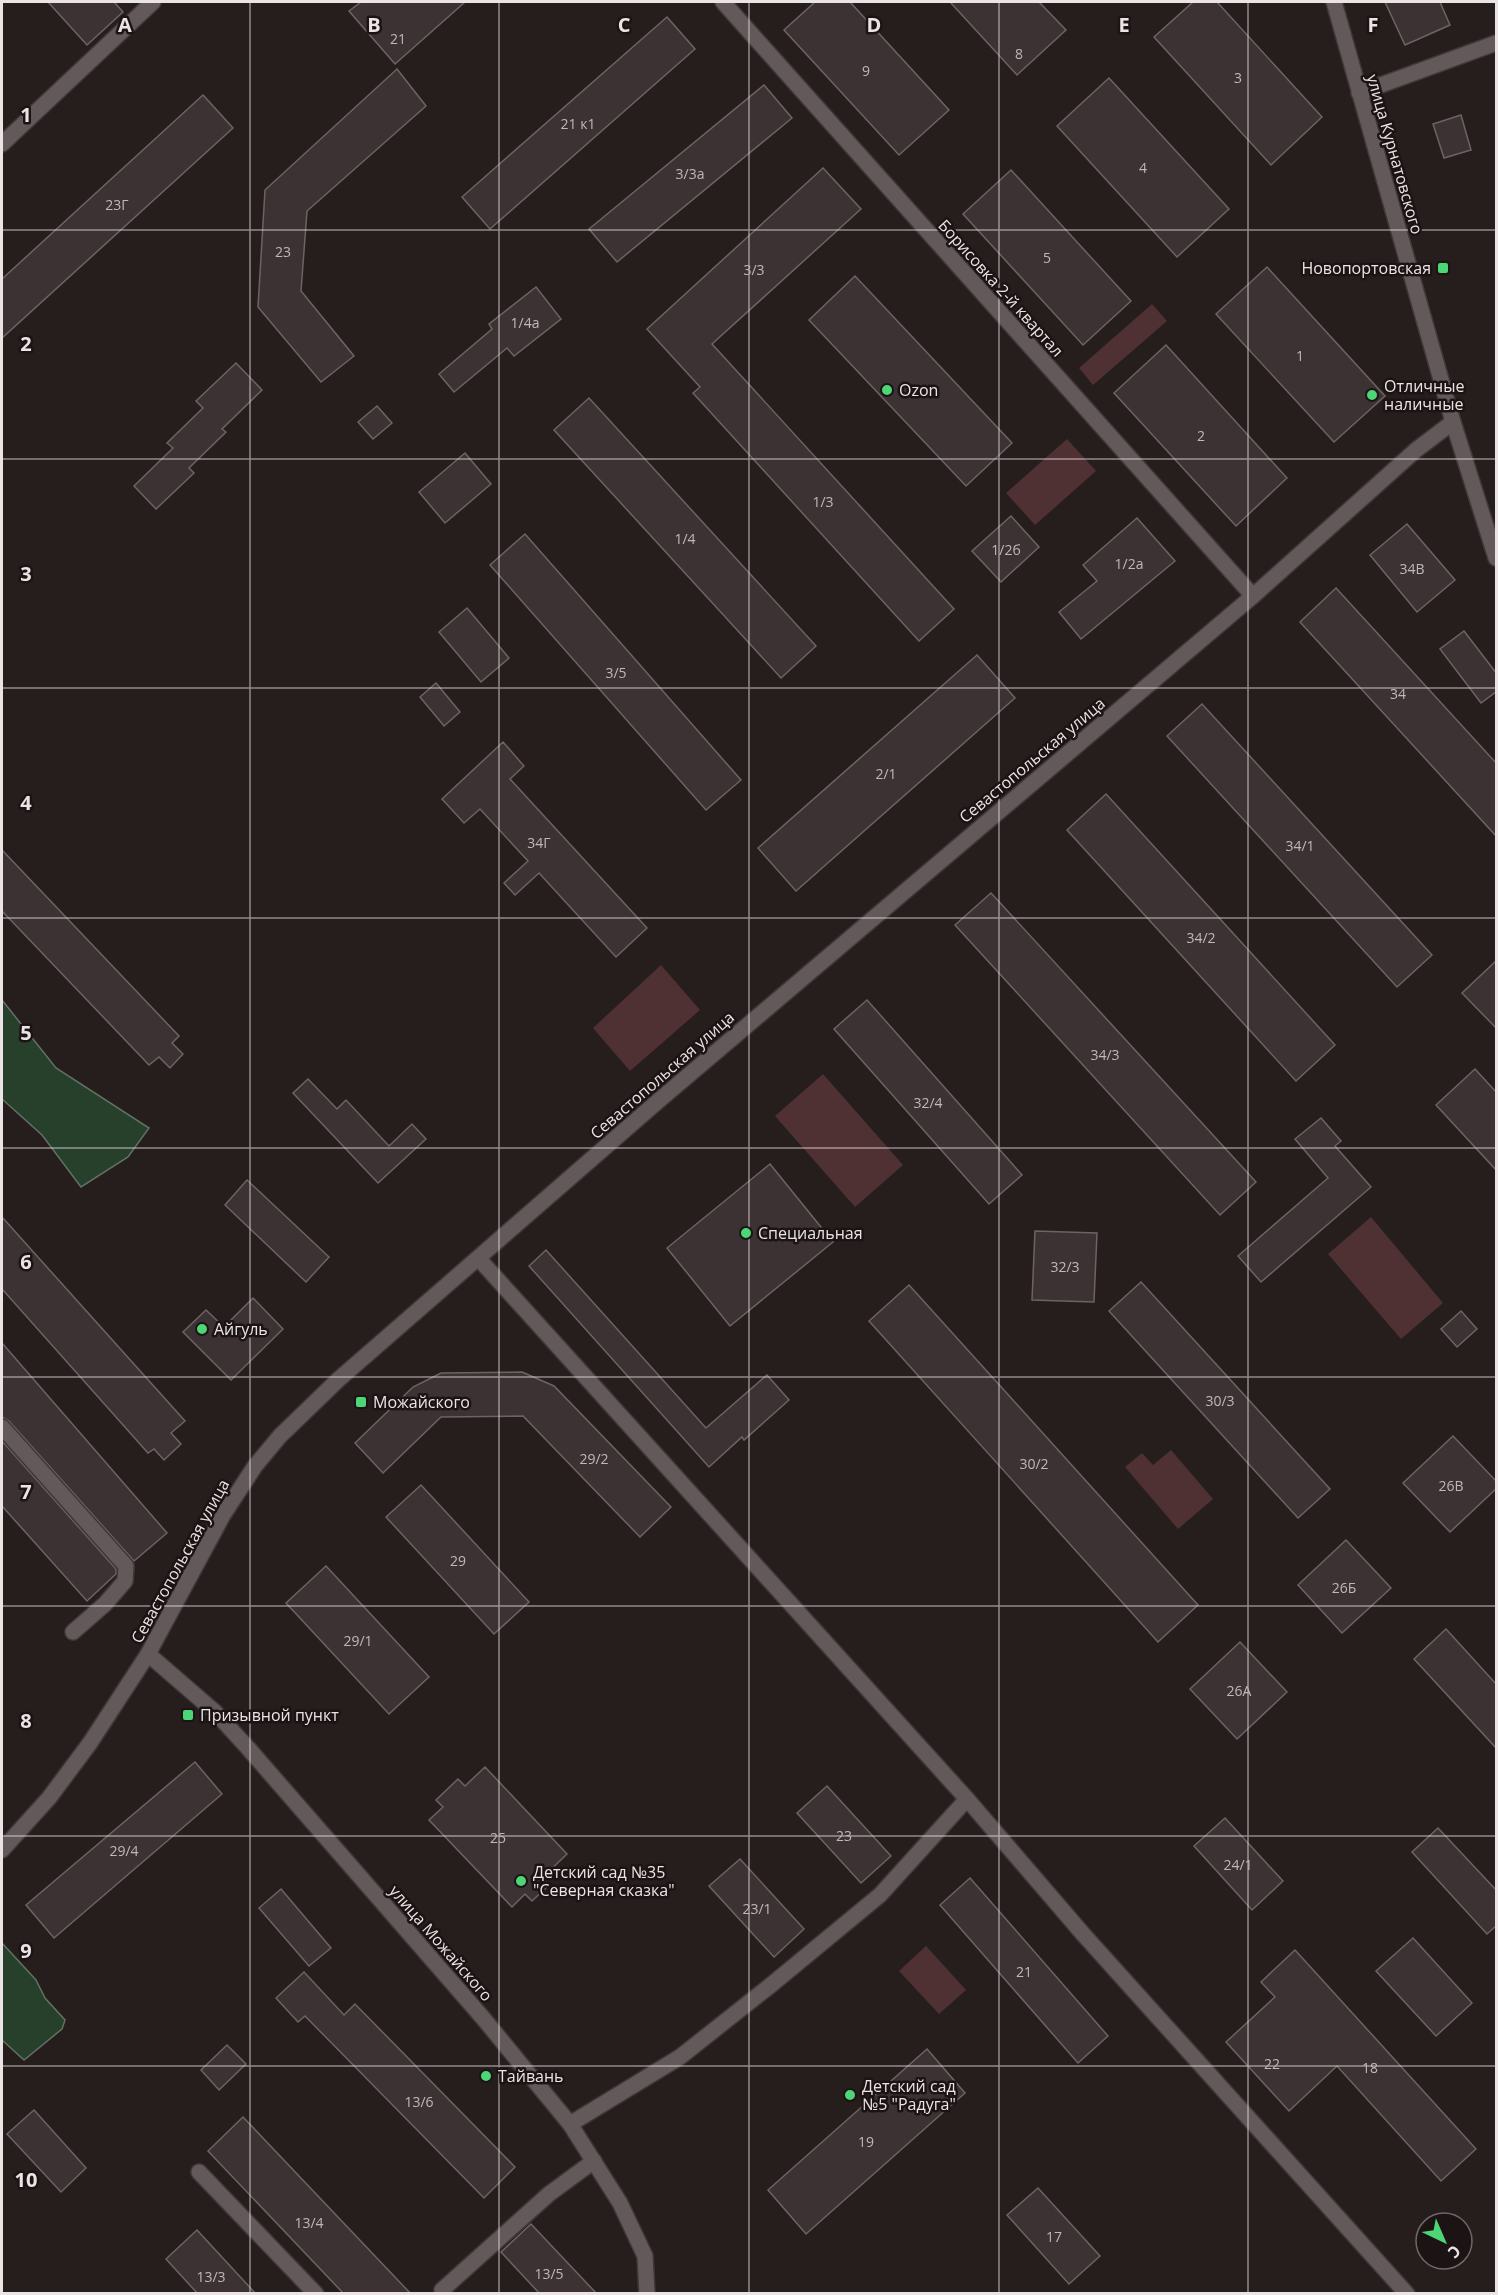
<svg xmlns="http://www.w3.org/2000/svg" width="1498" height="2295" font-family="'Open Sans',sans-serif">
<rect width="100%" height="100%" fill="#261d1d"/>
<g fill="#503133">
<polygon points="1152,304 1167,321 1093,385 1079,368"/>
<polygon points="1067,439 1096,471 1035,525 1006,493"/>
<polygon points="661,965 700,1010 630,1071 593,1028"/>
<polygon points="823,1074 903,1165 855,1207 775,1116"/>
<polygon points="1371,1217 1443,1303 1401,1339 1328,1254"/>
<polygon points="1171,1450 1213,1499 1178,1529 1125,1467 1142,1453 1153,1465"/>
<polygon points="926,1946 966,1990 939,2014 899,1971"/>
</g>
<g fill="#26402b" stroke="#617163" stroke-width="1.5">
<polygon points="2,1000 56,1068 149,1128 128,1157 81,1187 42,1135 2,1099"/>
<polygon points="2,1943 36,1980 45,1998 65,2020 62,2029 24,2060 2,2040"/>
</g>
<g fill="#3c3233" stroke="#6e6364" stroke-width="1.5">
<polygon points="48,2 114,2 123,12 87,45"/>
<polygon points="361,2 465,2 395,64 349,11"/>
<polygon points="815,2 850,2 949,110 899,155 784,30"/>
<polygon points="950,2 1039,2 1066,30 1017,75"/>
<polygon points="1193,2 1217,2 1322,117 1271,165 1154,37"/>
<polygon points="1385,2 1440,2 1450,25 1405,45"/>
<polygon points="667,17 695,49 490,229 462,197"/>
<polygon points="397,69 426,106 307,211 301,291 354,356 321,382 258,307 265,190"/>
<polygon points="1109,78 1229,209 1177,257 1057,126"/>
<polygon points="764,85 792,118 617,262 589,229"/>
<polygon points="203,95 233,128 2,338 2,279"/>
<polygon points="1461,115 1471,150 1444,158 1433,124"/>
<polygon points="823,168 861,209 712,344 954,609 919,641 693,393 700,387 647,329"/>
<polygon points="1011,170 1131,301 1083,345 963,214"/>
<polygon points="1267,267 1385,396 1334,442 1216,314"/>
<polygon points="855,276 1012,443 966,486 809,320"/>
<polygon points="536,287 561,319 514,356 507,348 454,392 439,374 492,329 489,324"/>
<polygon points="1166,345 1287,478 1236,526 1114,393"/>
<polygon points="236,363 262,390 222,429 226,432 189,468 194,473 156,509 134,486 173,448 167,443 203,408 196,401"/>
<polygon points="589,398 816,646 781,678 554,430"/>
<polygon points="377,406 392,423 373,439 358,422"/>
<polygon points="465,453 491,484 445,523 419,492"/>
<polygon points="1011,516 1039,547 1001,582 972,551"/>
<polygon points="1137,518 1175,561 1081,639 1059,612 1097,581 1083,565"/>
<polygon points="1407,524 1455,580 1417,612 1370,555"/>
<polygon points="525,534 741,780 706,810 490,565"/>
<polygon points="1336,588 1497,764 1497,837 1300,622"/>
<polygon points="467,608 509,658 481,682 439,632"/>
<polygon points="1464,631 1497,674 1497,691 1481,703 1440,649"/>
<polygon points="977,655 1015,698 796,891 758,848"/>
<polygon points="436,683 460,712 444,726 420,697"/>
<polygon points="1202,704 1432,955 1397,987 1167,736"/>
<polygon points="503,742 524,766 510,779 647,928 616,957 539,873 515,895 504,883 528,861 480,809 464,823 442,799"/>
<polygon points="1106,794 1335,1045 1296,1081 1067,830"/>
<polygon points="2,850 179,1036 172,1043 183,1054 170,1068 159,1057 149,1065 2,911"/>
<polygon points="991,893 1256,1182 1220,1215 955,925"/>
<polygon points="1497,960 1497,1029 1462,993"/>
<polygon points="867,1000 1022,1175 989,1204 834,1029"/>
<polygon points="1475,1069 1497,1093 1497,1171 1436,1105"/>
<polygon points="308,1079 337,1109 346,1100 389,1146 412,1124 426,1139 378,1183 293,1093"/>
<polygon points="1321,1118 1341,1141 1335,1146 1371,1187 1261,1282 1238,1256 1328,1178 1295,1139"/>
<polygon points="770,1164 833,1242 730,1326 667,1248"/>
<polygon points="247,1180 329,1257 306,1282 225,1205"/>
<polygon points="2,1217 185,1421 171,1433 181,1444 164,1460 154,1449 148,1453 2,1289"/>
<polygon points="1035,1231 1097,1233 1094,1302 1032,1300"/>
<polygon points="546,1250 706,1428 767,1375 789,1400 744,1440 742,1437 709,1467 529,1266"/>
<polygon points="1141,1282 1330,1489 1298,1518 1109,1311"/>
<polygon points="909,1285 1198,1605 1158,1642 869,1321"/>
<polygon points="253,1298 283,1329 231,1380 183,1332 206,1310 224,1327"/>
<polygon points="1461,1311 1477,1329 1457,1347 1441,1329"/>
<polygon points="2,1343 167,1533 134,1561 9,1421 2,1417"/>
<polygon points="522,1372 554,1386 671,1507 640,1537 523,1416 441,1417 383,1473 355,1443 413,1387 441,1373"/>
<polygon points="1453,1436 1497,1482 1497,1488 1450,1532 1403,1483"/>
<polygon points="2,1441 116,1569 116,1574 87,1601 2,1506"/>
<polygon points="421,1485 529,1602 494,1634 386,1517"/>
<polygon points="1346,1540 1391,1588 1342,1633 1298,1585"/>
<polygon points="326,1566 429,1677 389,1714 286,1603"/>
<polygon points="1446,1629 1497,1685 1497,1749 1414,1659"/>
<polygon points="1240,1642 1287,1692 1237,1739 1190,1689"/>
<polygon points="195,1762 222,1794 54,1938 26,1905"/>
<polygon points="485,1767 567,1854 542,1878 549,1885 532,1901 525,1894 512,1907 429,1820 443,1807 436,1800 458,1779 465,1786"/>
<polygon points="827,1786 891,1856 861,1883 797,1813"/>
<polygon points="1225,1818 1283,1881 1252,1910 1194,1846"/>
<polygon points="1438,1828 1497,1891 1497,1925 1487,1934 1412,1852"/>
<polygon points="740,1859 804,1929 774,1957 709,1886"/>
<polygon points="970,1878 1108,2036 1078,2063 940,1905"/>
<polygon points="281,1889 331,1948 309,1966 259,1908"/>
<polygon points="1413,1938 1472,2003 1436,2036 1376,1971"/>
<polygon points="1295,1950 1476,2149 1441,2181 1337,2066 1289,2111 1226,2042 1275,1997 1261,1982"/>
<polygon points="304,1972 344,2015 355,2004 515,2167 484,2198 305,2016 298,2022 276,1998"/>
<polygon points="227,2045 246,2064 219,2090 201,2070"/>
<polygon points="927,2049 965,2093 806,2234 768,2190"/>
<polygon points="34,2110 86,2168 61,2192 7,2134"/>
<polygon points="243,2117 411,2294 344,2294 208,2151"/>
<polygon points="1038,2188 1100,2256 1069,2284 1007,2215"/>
<polygon points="531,2224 597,2294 540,2294 501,2252"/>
<polygon points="197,2230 256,2294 198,2294 166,2259"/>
</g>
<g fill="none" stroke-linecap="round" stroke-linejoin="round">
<g stroke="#3f3839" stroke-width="18">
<g id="street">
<polyline points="723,2 1253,596"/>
<polyline points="1334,2 1453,422 1496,558"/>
<polyline points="1359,93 1496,43"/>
<polyline points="2,144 153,2"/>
<polyline points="479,1259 967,1799 1083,1934 1407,2294"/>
<polyline points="2,1427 126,1566 125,1581 105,1604 73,1632"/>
<polyline points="148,1654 215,1712 248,1748 483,2018 570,2124 620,2203 645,2256 647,2294"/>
<polyline points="2,1850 49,1798 90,1743 148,1654 223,1515 255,1466 280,1436 339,1379 657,1102 1253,596 1416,450 1453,422"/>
<polyline points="570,2124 680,2057 771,1985 880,1895 967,1799"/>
<polyline points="199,2172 316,2294"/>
<polyline points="442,2290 549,2194 594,2161"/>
</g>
</g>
<use href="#street" stroke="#64595a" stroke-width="15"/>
</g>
<path fill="none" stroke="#ebe4e5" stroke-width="1.5" stroke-opacity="0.55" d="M250,2V2294M499,2V2294M749,2V2294M999,2V2294M1248,2V2294M2,230H1496M2,459H1496M2,688H1496M2,918H1496M2,1148H1496M2,1377H1496M2,1606H1496M2,1836H1496M2,2066H1496"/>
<g fill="#4dd676" stroke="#1c1414" stroke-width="2">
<rect x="1437" y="262" width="12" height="12" rx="3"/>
<circle cx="887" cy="390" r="6"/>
<circle cx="1372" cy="395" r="6"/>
<circle cx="746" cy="1233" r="6"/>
<circle cx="202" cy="1329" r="6"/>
<rect x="355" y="1396" width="12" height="12" rx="3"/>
<rect x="182" y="1709" width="12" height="12" rx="3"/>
<circle cx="521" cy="1881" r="6"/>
<circle cx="486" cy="2076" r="6"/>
<circle cx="850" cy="2095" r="6"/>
</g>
<g text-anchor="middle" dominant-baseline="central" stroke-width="5" stroke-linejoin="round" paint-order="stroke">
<g font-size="14" fill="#bfb8b8">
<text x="398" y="38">21</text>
<text x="1019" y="53">8</text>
<text x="866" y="70">9</text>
<text x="1238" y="77">3</text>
<text x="578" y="123">21 к1</text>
<text x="1143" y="167">4</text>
<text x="690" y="173">3/3а</text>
<text x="117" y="204">23Г</text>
<text x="283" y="251">23</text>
<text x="1047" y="257">5</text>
<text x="754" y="269">3/3</text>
<text x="525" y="322">1/4а</text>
<text x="1300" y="355">1</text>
<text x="1201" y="435">2</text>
<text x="823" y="501">1/3</text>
<text x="685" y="538">1/4</text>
<text x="1006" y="549">1/2б</text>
<text x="1129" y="563">1/2а</text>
<text x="1412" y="568">34В</text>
<text x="616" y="672">3/5</text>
<text x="1398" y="693">34</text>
<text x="886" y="773">2/1</text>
<text x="539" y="842">34Г</text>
<text x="1300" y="845">34/1</text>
<text x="1201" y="937">34/2</text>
<text x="1105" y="1054">34/3</text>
<text x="928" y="1102">32/4</text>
<text x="1065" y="1266">32/3</text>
<text x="1220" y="1400">30/3</text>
<text x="594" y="1458">29/2</text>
<text x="1034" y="1463">30/2</text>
<text x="1451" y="1485">26В</text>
<text x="458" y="1560">29</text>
<text x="1344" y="1587">26Б</text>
<text x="358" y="1640">29/1</text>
<text x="1239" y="1690">26А</text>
<text x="844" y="1835">23</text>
<text x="498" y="1837">25</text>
<text x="124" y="1850">29/4</text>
<text x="1238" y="1864">24/1</text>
<text x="757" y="1908">23/1</text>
<text x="1024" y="1971">21</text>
<text x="1272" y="2063">22</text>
<text x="1370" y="2067">18</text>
<text x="419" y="2101">13/6</text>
<text x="866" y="2141">19</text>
<text x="309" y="2222">13/4</text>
<text x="1054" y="2236">17</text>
<text x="549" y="2273">13/5</text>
<text x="211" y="2276">13/3</text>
</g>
<g font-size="16" fill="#ebe4e5" stroke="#1c1414">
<text transform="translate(1395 154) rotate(74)">улица Курнатовского</text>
<text transform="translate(1001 288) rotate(48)">Борисовка 2-й квартал</text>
<text transform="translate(1032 760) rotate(-40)">Севастопольская улица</text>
<text transform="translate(662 1075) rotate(-41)">Севастопольская улица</text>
<text transform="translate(180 1561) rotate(-61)">Севастопольская улица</text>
<text transform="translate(441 1943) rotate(49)">улица Можайского</text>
</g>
<g font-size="16" fill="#ebe4e5" stroke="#1c1414" text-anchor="start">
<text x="1431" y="268" text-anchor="end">Новопортовская</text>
<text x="1384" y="386">Отличные<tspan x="1384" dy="18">наличные</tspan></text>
<text x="899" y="390">Ozon</text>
<text x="758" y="1233">Специальная</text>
<text x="214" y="1329">Айгуль</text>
<text x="373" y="1402">Можайского</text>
<text x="200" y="1715">Призывной пункт</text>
<text x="533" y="1872">Детский сад №35<tspan x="533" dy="18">"Северная сказка"</tspan></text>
<text x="498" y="2076">Тайвань</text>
<text x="862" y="2086">Детский сад<tspan x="862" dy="18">№5 "Радуга"</tspan></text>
</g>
</g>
<g font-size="20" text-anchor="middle" font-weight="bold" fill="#ebe4e5" stroke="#1c1414" stroke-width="5" stroke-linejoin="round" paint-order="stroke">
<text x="125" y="32">A</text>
<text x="374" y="32">B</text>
<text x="624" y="32">C</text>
<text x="874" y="32">D</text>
<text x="1124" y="32">E</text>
<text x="1373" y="32">F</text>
<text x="26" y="122">1</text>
<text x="26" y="351">2</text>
<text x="26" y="581">3</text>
<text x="26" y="810">4</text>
<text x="26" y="1040">5</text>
<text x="26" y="1269">6</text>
<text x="26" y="1499">7</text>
<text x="26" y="1728">8</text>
<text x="26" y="1958">9</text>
<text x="26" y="2187">10</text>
</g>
<rect width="1498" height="2295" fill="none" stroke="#ebe4e5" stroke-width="6"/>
<g transform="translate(1444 2241) rotate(136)"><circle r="28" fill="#1c1414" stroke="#6f6768" stroke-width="1.5"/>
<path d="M0-4.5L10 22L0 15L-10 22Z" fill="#4dd676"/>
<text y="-9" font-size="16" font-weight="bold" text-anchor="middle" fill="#ebe4e5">С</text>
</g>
</svg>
